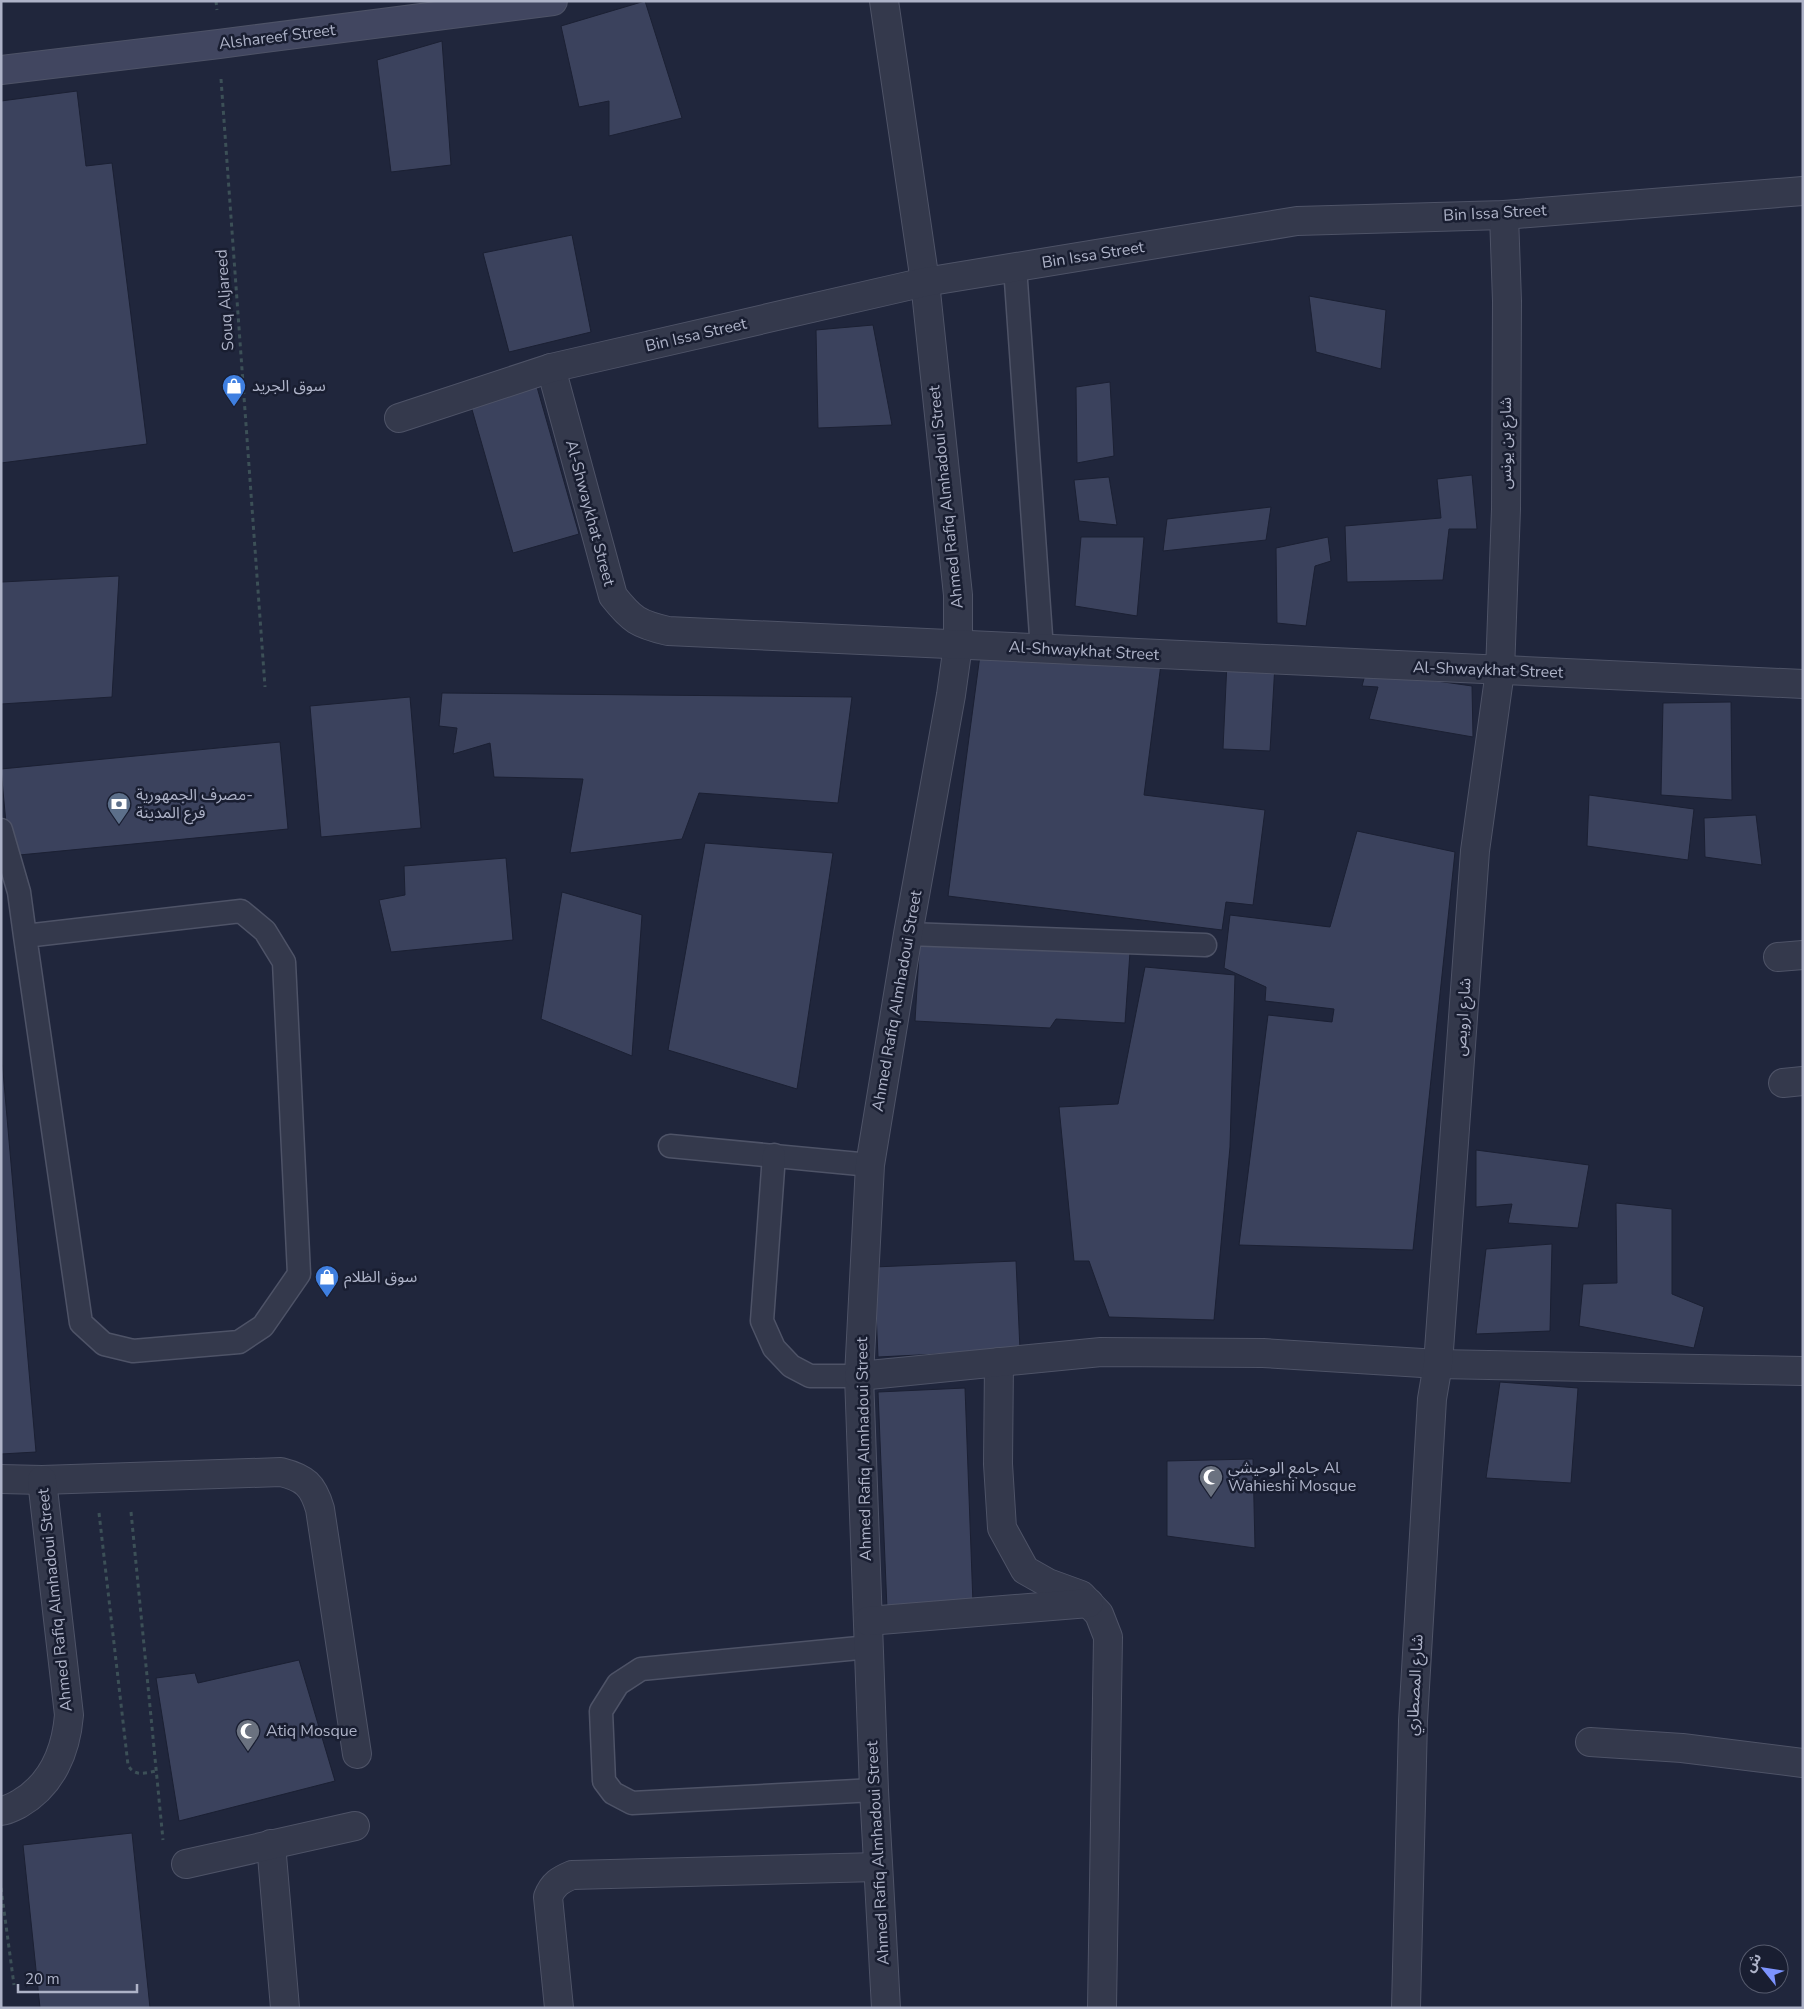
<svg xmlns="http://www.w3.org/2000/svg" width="1804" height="2009" font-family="'Nunito Sans','Noto Sans Arabic',sans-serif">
<rect width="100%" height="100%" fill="#20263c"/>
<g fill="#3b425d" stroke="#1b2033">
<polygon points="645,1 682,118 609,136 609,101 579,107 561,26"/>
<polygon points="442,41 451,165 391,172 377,60"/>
<polygon points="77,91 86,166 112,163 147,444 1,463 1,101"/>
<polygon points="572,235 591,332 509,352 483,253"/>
<polygon points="1309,296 1386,310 1381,369 1316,352"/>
<polygon points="873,325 892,425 818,428 816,330"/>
<polygon points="1110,382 1114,456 1077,463 1076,387"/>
<polygon points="537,387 579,534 513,553 471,406"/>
<polygon points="1472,475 1477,529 1449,529 1443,580 1347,582 1345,526 1441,518 1437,479"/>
<polygon points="1109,477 1117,525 1079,521 1074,480"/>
<polygon points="1271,507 1266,540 1163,551 1167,519"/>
<polygon points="1081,537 1144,537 1137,616 1075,606"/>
<polygon points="1328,537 1331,561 1315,566 1306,626 1277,623 1276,548"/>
<polygon points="119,576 112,697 1,704 1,578 2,582"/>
<polygon points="980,655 1161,664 1144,795 1265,810 1253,905 1226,902 1222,930 948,896"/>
<polygon points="1227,662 1275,664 1270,751 1223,749"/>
<polygon points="1366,671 1472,686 1473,737 1369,719 1378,687 1362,686"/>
<polygon points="442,693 852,697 838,803 699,793 682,839 570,853 583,779 494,777 490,743 453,754 457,728 439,726"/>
<polygon points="410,697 421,828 321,837 310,706"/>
<polygon points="1731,702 1732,800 1661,795 1663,703"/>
<polygon points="280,742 288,829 9,856 1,769"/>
<polygon points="1589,795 1694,809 1688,860 1587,846"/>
<polygon points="1756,815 1762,865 1705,857 1704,818"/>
<polygon points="1357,831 1455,852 1413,1250 1239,1245 1268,1015 1332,1022 1334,1009 1265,1001 1266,987 1224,968 1230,915 1330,927"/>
<polygon points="705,843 833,853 797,1089 668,1050"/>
<polygon points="506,858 513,940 391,952 379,900 405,895 404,866"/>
<polygon points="562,892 642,915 632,1056 541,1019"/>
<polygon points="920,939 1130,952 1125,1023 1056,1019 1050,1028 915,1021"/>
<polygon points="1145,967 1235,975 1230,1147 1214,1320 1109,1317 1089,1261 1074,1261 1059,1107 1118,1104"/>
<polygon points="1,1048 36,1452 1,1454"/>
<polygon points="1476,1150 1589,1165 1578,1228 1508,1223 1512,1204 1476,1207"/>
<polygon points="1616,1203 1672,1209 1672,1294 1704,1307 1694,1348 1579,1326 1583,1284 1617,1283"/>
<polygon points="1552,1244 1550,1331 1476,1334 1486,1249"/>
<polygon points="1016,1261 1020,1350 878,1357 874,1267"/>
<polygon points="1500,1382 1578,1388 1571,1483 1486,1478"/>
<polygon points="965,1388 973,1604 887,1609 878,1392"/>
<polygon points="1253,1459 1255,1548 1167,1536 1167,1461"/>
<polygon points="299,1660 335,1781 179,1821 156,1678 195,1673 198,1683"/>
<polygon points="132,1833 150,2008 40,2008 23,1845"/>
</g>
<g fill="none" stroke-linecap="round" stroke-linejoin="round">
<g stroke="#4e5367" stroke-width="25">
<g id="lane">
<polyline points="1015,267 1042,650"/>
<polyline points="1,830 19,892 25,936 81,1323 104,1344 133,1351 239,1342 263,1326 299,1274 284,962 265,931 241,911 25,936"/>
<polyline points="908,934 1205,945"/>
<polyline points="670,1146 870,1165"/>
<polyline points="774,1155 762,1321 774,1348 791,1366 810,1376 859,1376"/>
<polyline points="869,1647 641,1669 618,1684 601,1711 604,1781 613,1793 632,1803 874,1790"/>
</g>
</g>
<g stroke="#4e5367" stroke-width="30">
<g id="street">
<polyline points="884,1 925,282 958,595 958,645 951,695 908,934 870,1165 859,1376 874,1790 886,2008"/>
<path d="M551,368L613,596C632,620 638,624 668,631L1803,684"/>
<polyline points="399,418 551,368 925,282 1297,221 1504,215 1803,191"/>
<polyline points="1778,957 1803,955"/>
<polyline points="1783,1083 1803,1081"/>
<polyline points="999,1362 998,1464 1002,1528 1025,1570 1048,1583 1081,1595 1099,1614 1108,1637 1102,2008"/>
<polyline points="859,1376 1101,1352 1263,1353 1438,1364 1803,1371"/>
<path d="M1,1479L42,1480L281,1472C305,1478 313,1485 320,1509L357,1754"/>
<polyline points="868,1621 1089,1603"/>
<polyline points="1590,1742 1682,1748 1803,1763"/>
<path d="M1,1811C8,1810 13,1807 19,1804C52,1785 66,1751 69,1715L42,1480"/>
<polyline points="271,1844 285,2008"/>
<polyline points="186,1864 355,1826"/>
<path d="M559,2008L548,1897C553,1884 560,1880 572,1875L878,1867"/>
<polyline points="1406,2008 1413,1721 1432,1399 1438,1364 1475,851 1500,671 1506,509 1507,301 1504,215"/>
</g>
</g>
<g stroke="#4e5367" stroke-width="30">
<polyline id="secondary" points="1,70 219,44 553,1"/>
</g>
<g stroke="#3c5057" stroke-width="3" stroke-dasharray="4 4" stroke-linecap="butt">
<polyline points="216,1 217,10"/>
<polyline points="221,79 265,687"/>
<polyline points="131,1512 163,1840"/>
<path d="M99,1513L128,1765C134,1777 145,1773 156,1771"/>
<polyline points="1,1888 14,1985"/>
</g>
<use href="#lane" stroke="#34394c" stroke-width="22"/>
<use href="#street" stroke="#34394c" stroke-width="28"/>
<use href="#secondary" stroke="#414660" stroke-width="28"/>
</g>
<defs>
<g id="shop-pin" transform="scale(1.25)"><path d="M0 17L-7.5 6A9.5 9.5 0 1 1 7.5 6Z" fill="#3f7fe0" stroke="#191e31"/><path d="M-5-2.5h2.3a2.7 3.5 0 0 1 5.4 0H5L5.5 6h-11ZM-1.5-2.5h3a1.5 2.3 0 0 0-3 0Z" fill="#fff"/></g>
<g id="bank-pin" transform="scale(1.25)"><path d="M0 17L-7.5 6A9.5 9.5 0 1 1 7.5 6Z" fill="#5c6f8a" stroke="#191e31"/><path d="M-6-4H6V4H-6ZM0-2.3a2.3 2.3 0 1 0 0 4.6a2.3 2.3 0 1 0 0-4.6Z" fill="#fff"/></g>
<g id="mosque-pin" transform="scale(1.25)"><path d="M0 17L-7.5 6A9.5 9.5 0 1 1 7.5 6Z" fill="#6b7280" stroke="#191e31"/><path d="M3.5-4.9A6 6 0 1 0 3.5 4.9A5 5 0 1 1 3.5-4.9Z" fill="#fff"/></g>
</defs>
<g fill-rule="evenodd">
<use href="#shop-pin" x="234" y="386"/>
<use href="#bank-pin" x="119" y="804"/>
<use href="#shop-pin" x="327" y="1277"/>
<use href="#mosque-pin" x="1211" y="1477"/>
<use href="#mosque-pin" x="248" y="1731"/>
</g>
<g text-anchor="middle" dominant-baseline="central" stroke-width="5" stroke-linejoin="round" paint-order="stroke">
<g font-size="16" fill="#aeb3c8" stroke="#191e31">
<text transform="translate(277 37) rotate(-7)">Alshareef Street</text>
<text transform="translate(1495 213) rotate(-3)">Bin Issa Street</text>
<text transform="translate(1093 255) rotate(-9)">Bin Issa Street</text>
<text transform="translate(225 300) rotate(-94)">Souq Aljareed</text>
<text transform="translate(696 335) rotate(-13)">Bin Issa Street</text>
<text transform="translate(1506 443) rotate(-90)">شارع بن يونس</text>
<text transform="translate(946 497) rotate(-96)">Ahmed Rafiq Almhadoui Street</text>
<text transform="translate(590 513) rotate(75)">Al-Shwaykhat Street</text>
<text transform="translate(1084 651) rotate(3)">Al-Shwaykhat Street</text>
<text transform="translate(1488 670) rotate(2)">Al-Shwaykhat Street</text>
<text transform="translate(897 1001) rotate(-80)">Ahmed Rafiq Almhadoui Street</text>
<text transform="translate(1463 1017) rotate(-86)">شارع ارويص</text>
<text transform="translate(864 1449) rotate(-91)">Ahmed Rafiq Almhadoui Street</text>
<text transform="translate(55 1600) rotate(-96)">Ahmed Rafiq Almhadoui Street</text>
<text transform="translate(1415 1685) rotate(-87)">شارع المصطاري</text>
<text transform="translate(878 1853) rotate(-93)">Ahmed Rafiq Almhadoui Street</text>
</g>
<g font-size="16" fill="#aeb3c8" stroke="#191e31" text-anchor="start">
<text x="252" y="386">سوق الجريد</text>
<text x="136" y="795">مصرف الجمهورية-<tspan x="136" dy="18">فرع المدينة</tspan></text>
<text x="344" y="1277">سوق الظلام</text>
<text x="1228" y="1468">جامع الوحيشي Al<tspan x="1228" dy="18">Wahieshi Mosque</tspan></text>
<text x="266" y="1731">Atiq Mosque</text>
</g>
</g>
<rect width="1804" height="2009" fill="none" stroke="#aeb3c8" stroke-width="5"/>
<g transform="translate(1764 1969) rotate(300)"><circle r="24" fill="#191e31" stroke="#555a6d"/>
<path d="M0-4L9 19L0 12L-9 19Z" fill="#7d94ff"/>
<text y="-8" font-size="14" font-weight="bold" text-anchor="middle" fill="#aeb3c8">ش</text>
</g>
<path d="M18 1984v8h119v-8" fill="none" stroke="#aeb3c8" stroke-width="2.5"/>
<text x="25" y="1984" font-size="15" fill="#aeb3c8" stroke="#191e31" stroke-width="4" paint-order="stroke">20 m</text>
</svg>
